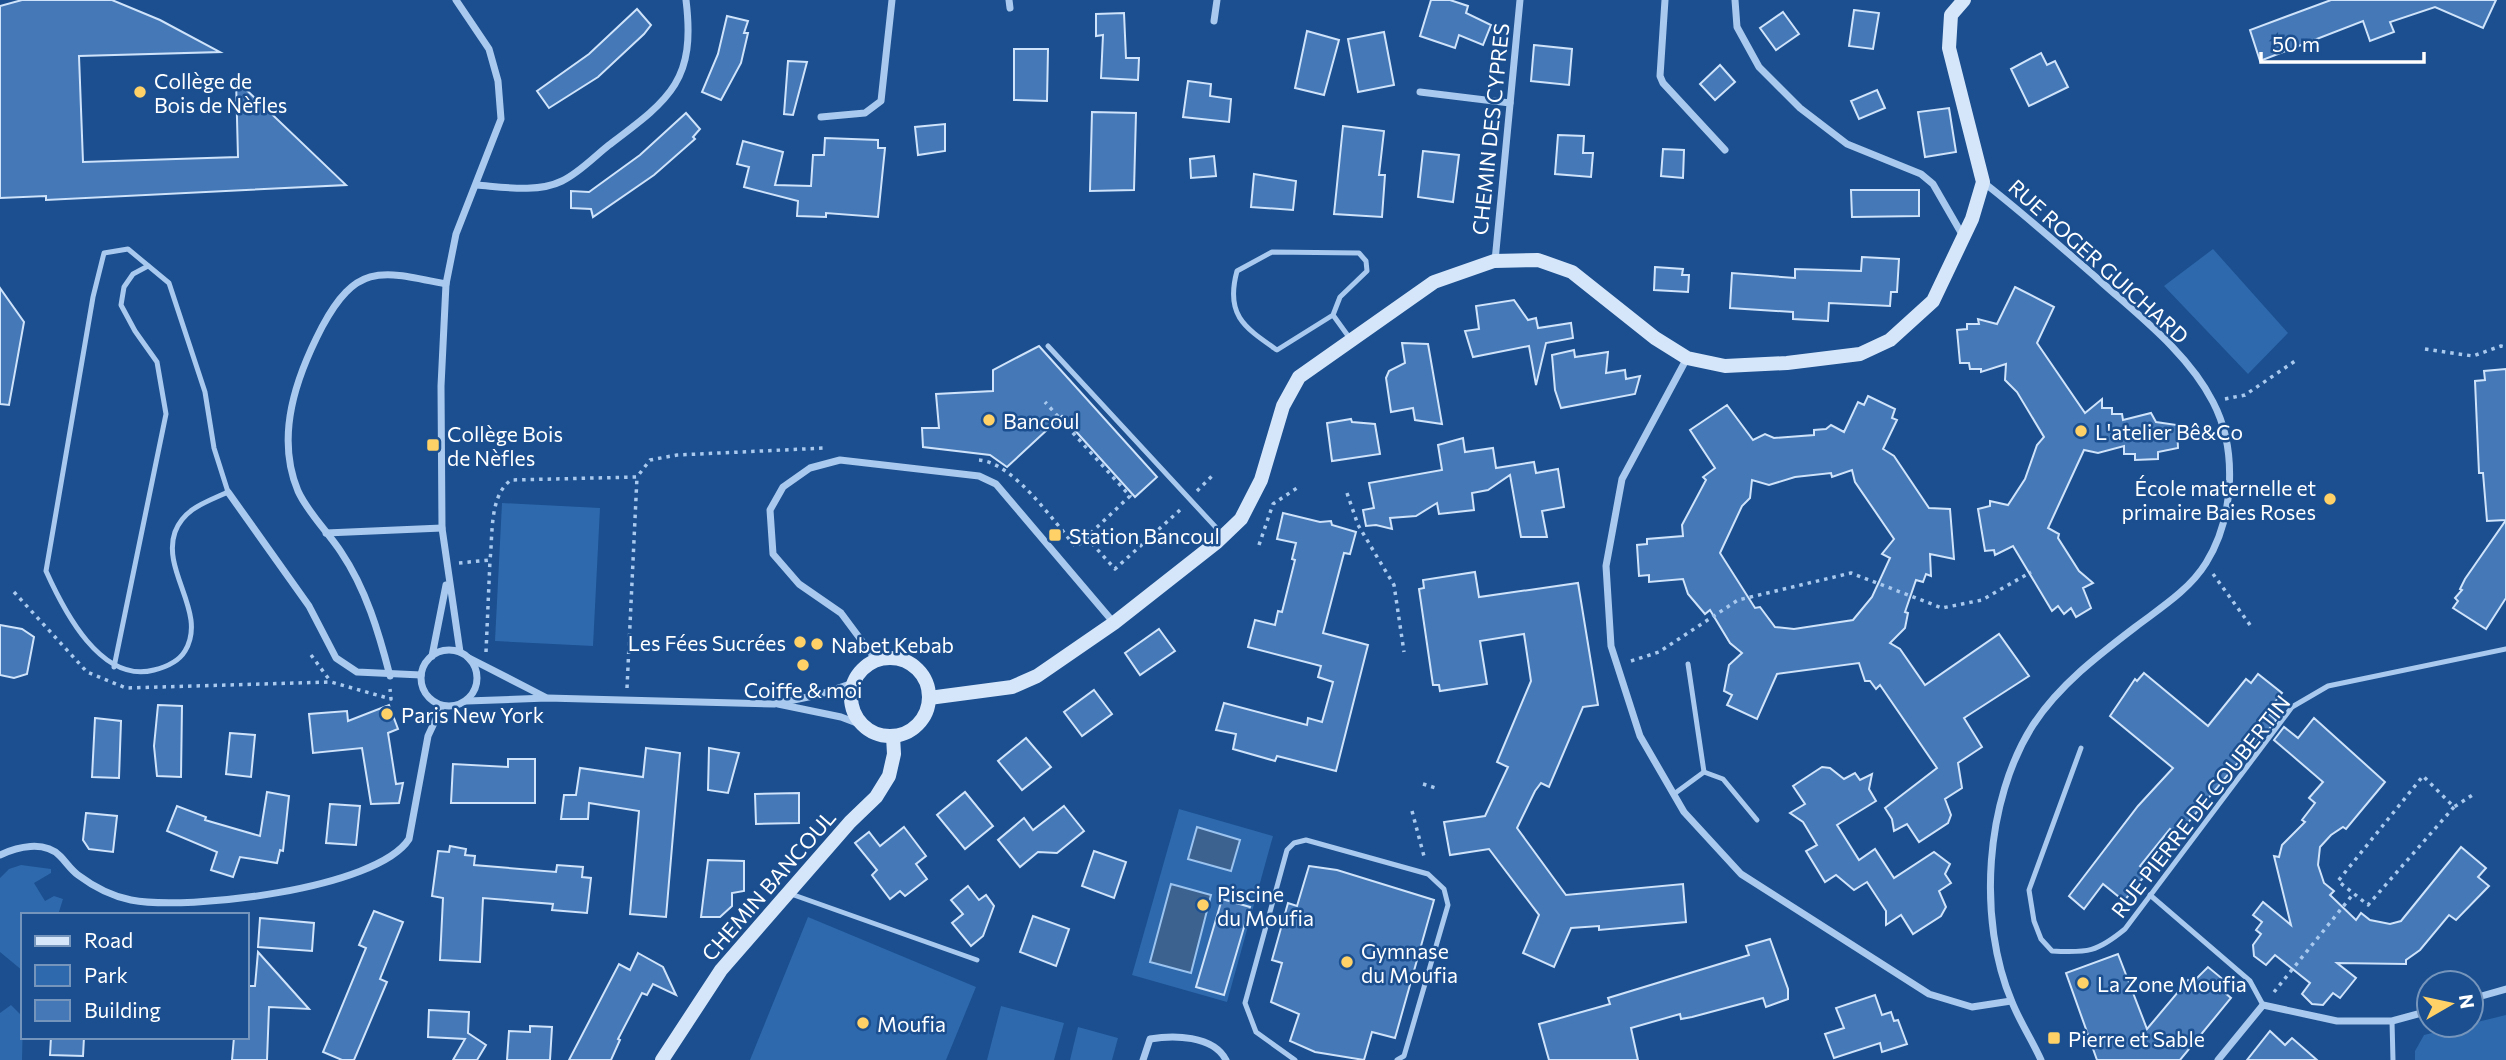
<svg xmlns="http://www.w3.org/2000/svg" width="2506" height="1060" font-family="Commissioner,sans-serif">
<rect width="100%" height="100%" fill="#1b4f8f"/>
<g fill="#2e69ad">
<polygon points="2213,249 2288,333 2248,374 2164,286"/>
<polygon points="502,503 600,508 593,646 495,641"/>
<polygon points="1179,809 1273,836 1227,1002 1132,975"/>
<polygon points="21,865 51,869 51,873 34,883 45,901 54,896 63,899 58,915 23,915 23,971 0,952 0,878 9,869"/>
<polygon points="808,917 976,987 946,1060 750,1060"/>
<polygon points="11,1005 23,1017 22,1060 0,1060 0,1013"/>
<polygon points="1001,1006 1064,1023 1054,1060 987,1060"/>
<polygon points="2506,1015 2506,1060 2415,1060 2415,1051 2424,1035"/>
<polygon points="1078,1027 1118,1038 1112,1060 1070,1060"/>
</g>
<g fill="#3c6290" stroke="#9cc4f0" stroke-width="2">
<polygon points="1197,827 1240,840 1231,871 1188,859"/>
<polygon points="1171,884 1211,895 1191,973 1150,962"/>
</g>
<g fill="#4478b7" stroke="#cfe3fa" stroke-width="2" fill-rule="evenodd">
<polygon points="22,0 112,0 160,20 220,52 79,56 83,162 238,157 236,80 346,185 46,200 46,196 0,198 0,6"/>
<polygon points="1431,0 1450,0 1468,6 1466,13 1491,25 1483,45 1459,35 1455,48 1420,36"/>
<polygon points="2331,0 2496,0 2483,28 2435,7 2390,22 2394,32 2370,41 2363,21 2260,61 2250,30"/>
<polygon points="637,9 651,25 644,34 598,77 549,108 537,91 589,54"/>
<polygon points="1854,10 1879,13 1873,49 1849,46"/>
<polygon points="1783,12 1799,34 1776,50 1760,28"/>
<polygon points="1124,13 1126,58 1139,58 1138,80 1101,78 1103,35 1096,36 1096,14"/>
<polygon points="727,16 748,21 744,33 748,33 741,63 721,100 702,92 718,54"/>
<polygon points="1307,31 1339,40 1324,95 1295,88"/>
<polygon points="1384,32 1394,85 1358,92 1348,39"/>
<polygon points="1534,45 1572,49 1569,85 1531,81"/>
<polygon points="1014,49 1048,49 1047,101 1014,100"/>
<polygon points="2041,53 2047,65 2055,61 2068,87 2029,106 2011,69"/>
<polygon points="788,61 807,62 793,115 784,114"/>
<polygon points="1720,65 1735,82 1715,100 1700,84"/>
<polygon points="1188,81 1211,84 1210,96 1231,99 1229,122 1183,117"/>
<polygon points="1877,90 1885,108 1859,119 1851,101"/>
<polygon points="1949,108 1956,152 1925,157 1918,112"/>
<polygon points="1092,112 1136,113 1134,190 1090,191"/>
<polygon points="686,113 700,129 693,137 695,139 654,175 593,217 591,209 571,208 571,191 589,192 640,155"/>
<polygon points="945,124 945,151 918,155 915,127"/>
<polygon points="1343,126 1384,131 1379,175 1385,175 1382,217 1334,214"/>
<polygon points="1558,135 1584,136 1583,153 1593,153 1591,177 1555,174"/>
<polygon points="825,138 878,140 878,148 885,148 878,217 826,213 826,217 797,216 798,201 744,187 749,167 737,164 743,141 783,152 775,185 811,186 813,155 824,155"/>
<polygon points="1663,149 1684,150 1683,178 1661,176"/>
<polygon points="1423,151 1459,155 1453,202 1418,197"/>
<polygon points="1214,156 1216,176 1191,178 1190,159"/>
<polygon points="1254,174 1296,181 1293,210 1251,207"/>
<polygon points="1851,190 1919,190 1919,216 1852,217"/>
<polygon points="1862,257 1899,259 1897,292 1891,292 1890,306 1829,303 1828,321 1793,319 1793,312 1730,308 1732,273 1795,278 1795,269 1861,271"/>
<polygon points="1655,267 1683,269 1682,275 1689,275 1688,292 1654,290"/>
<polygon points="2015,287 2054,307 2037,343 2085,413 2102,399 2102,408 2112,408 2112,414 2122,414 2123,420 2151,413 2156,422 2177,425 2178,448 2158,452 2158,459 2135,460 2135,454 2124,454 2124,446 2098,453 2084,450 2048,528 2059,534 2058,538 2079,571 2093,583 2083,588 2091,608 2076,617 2071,608 2064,614 2058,606 2052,611 2013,546 1995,555 1994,550 1985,551 1978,509 1990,506 1990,501 2008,505 2025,479 2037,445 2044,437 2017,392 2005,380 2006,364 1981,372 1981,369 1970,369 1969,363 1960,363 1957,330 1967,329 1967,324 1979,324 1978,319 1997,324"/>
<polygon points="0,288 24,322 9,405 0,404"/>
<polygon points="1514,300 1528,320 1536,318 1538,328 1571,323 1573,338 1546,343 1536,385 1529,346 1473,357 1465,331 1479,329 1476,306"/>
<polygon points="1402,343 1428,344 1442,424 1415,420 1413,408 1391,412 1386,378 1389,371 1405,363"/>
<polygon points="1039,346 1157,477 1135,497 1062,416 1007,467 990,455 923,447 922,428 939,428 936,394 993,391 993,370"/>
<polygon points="1574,350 1575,357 1608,352 1606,373 1625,370 1626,379 1640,376 1635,394 1561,408 1555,390 1552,355"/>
<polygon points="2506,369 2506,520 2487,521 2483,473 2479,473 2475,381 2485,380 2484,371"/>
<path d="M1868,396L1895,409L1892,418L1897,420L1883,449L1894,456L1929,508L1950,509L1954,559L1930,554L1931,576L1926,574L1923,582L1916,580L1905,612L1908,613L1905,628L1890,643L1900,649L1925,685L1999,634L2029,676L1964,718L1982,747L1958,763L1962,788L1945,799L1951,815L1948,823L1919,842L1907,824L1894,831L1892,819L1885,808L1937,768L1880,685L1876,689L1870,681H1865L1859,663L1777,674L1757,719L1727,705L1732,695L1724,691L1729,665L1742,653L1730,643L1710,610L1705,614L1688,594L1683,579L1649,582V575L1639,576L1637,545L1647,544V539L1683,536L1682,525L1706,480L1703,477L1715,468L1690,430L1727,405L1753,440L1765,434L1774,438L1814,435V430L1826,429L1831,425L1844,432L1858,402L1864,405ZM1852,470L1855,482L1894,539L1882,554L1890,558L1872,597L1853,620L1794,629L1775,627L1760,607L1755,608L1720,553L1742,506L1750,498L1752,480L1769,485L1795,477L1831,473L1832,477Z"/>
<polygon points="1351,419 1352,422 1375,424 1380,454 1332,461 1327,423"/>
<polygon points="1463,438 1465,452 1493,448 1496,468 1534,462 1536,473 1558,469 1564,507 1542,511 1547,537 1521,537 1510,475 1488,490 1472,493 1474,510 1439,514 1437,503 1416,516 1390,518 1392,529 1376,525 1366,526 1363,510 1374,508 1369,483 1442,470 1438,445"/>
<polygon points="1283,513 1320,522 1331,521 1332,525 1356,532 1350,554 1344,553 1323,633 1368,645 1336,771 1277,756 1275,761 1233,749 1236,734 1216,730 1224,703 1307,725 1308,718 1322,722 1333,682 1318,677 1321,666 1248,647 1255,620 1275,625 1278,611 1282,612 1295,560 1292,559 1296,543 1277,539"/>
<polygon points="2506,520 2506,598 2486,629 2453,608 2458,601 2455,598 2462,590 2460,589 2465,579"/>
<polygon points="1475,572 1479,597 1578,583 1598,705 1583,707 1549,787 1541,783 1535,791 1517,828 1566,895 1683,884 1686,922 1599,930 1599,926 1571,928 1554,967 1523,953 1539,915 1489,849 1450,855 1444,822 1485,816 1508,767 1497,762 1531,681 1524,634 1480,641 1487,684 1440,691 1439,685 1433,685 1419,589 1424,588 1423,580"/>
<polygon points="0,625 22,629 34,637 27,674 14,678 0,675"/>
<polygon points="1159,629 1175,651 1140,675 1125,653"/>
<polygon points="2144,673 2208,726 2246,679 2251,683 2258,674 2282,693 2267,712 2276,720 2266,733 2264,731 2178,835 2170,829 2140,866 2148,872 2124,901 2103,884 2084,909 2069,896 2138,806 2173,768 2110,716 2135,679 2137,681"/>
<polygon points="1094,690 1112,714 1082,736 1064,712"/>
<polygon points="158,705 182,706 181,777 157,776 154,746"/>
<polygon points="389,705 398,729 388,733 396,784 403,783 399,803 371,804 362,748 313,753 309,714 347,711 348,721"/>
<polygon points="95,718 121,721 119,778 92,777"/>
<polygon points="2314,718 2385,782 2346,829 2343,827 2331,835 2320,847 2318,865 2324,883 2334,891 2330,895 2356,920 2361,913 2370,920 2390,924 2401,921 2461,847 2486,868 2478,877 2489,886 2456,920 2449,915 2420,950 2406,960 2406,964 2337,963 2356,978 2340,998 2333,993 2323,1005 2312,1004 2302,994 2310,983 2275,955 2266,965 2254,956 2253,945 2261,934 2256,930 2262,922 2253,915 2263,902 2291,925 2274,856 2279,857 2282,845 2305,822 2302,820 2315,803 2309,798 2323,782 2274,740 2284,727 2298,738"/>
<polygon points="230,733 255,735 251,777 226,774"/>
<polygon points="1026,738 1051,767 1022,790 998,761"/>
<polygon points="646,748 680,753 666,917 630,914 639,811 589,803 588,819 561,819 564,795 576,795 580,768 643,777"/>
<polygon points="709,748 739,753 728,793 708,790"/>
<polygon points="508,759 535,759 535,803 451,803 453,764 508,767"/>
<polygon points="1822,767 1830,768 1844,779 1855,773 1860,780 1872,774 1869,789 1876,801 1837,825 1859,860 1875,849 1894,878 1934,852 1950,864 1945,874 1951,883 1939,891 1946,907 1941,916 1913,934 1901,915 1886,925 1886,911 1867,882 1854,890 1836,875 1825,882 1806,851 1817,845 1803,822 1790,813 1805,804 1793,786"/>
<polygon points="267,792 289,796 283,851 280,850 277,863 240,857 233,877 211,870 217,852 167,831 177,806 206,817 205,820 260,836"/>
<polygon points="965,792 993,826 965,849 937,815"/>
<polygon points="799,793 799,823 756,824 755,794"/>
<polygon points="330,804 360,806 356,845 326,843"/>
<polygon points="1064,806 1084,831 1057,853 1038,852 1020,867 998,840 1024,818 1033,830"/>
<polygon points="86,813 117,816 113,852 89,849 83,840"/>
<polygon points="904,827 926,856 916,864 927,879 905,896 900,891 890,899 872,875 877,870 855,843 869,832 880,846"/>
<polygon points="450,846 466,849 465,855 475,856 474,865 556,872 557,865 583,867 582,877 591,878 587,913 552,910 553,904 483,898 480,962 440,960 443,898 432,896 438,851 449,852"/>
<polygon points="1094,851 1126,862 1114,898 1082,886"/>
<polygon points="708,860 744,861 744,891 732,893 732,906 720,917 701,917"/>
<polygon points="1309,866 1337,870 1434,900 1395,1038 1372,1032 1364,1060 1315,1052 1290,1041 1299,1014 1271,1002 1282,963 1272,960 1288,903 1297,906"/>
<polygon points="968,886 979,900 986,895 994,906 983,936 971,946 952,923 963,914 951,900"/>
<polygon points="1222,899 1250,907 1224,995 1196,987"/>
<polygon points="374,911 403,922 380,979 387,982 354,1060 342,1060 323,1052 366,948 359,945"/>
<polygon points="1033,916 1069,929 1056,966 1020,952"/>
<polygon points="260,918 314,923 312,951 258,947"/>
<polygon points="1770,939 1788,989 1788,999 1766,1007 1763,998 1692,1017 1681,1019 1680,1014 1631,1028 1638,1060 1549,1060 1539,1024 1610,1004 1608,998 1749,955 1746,946"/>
<polygon points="258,952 309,1009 269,1007 267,1060 232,1060 234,1037 247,1037 247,986 255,986"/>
<polygon points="638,953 663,967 676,995 653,984 647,995 642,993 618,1039 620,1040 611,1060 569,1060 619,964 630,970"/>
<polygon points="2118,954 2147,1029 2188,980 2192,983 2208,967 2225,981 2219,988 2231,998 2180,1060 2097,1060 2066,973"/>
<polygon points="1875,995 1882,1015 1891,1012 1894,1021 1898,1020 1907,1044 1882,1052 1880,1043 1834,1058 1825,1034 1844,1028 1836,1008"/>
<polygon points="429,1010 469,1012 468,1033 486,1045 477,1060 453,1060 465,1039 428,1037"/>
<polygon points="530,1026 552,1027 550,1060 507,1060 509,1031 530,1032"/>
<polygon points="2270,1031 2285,1045 2292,1038 2317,1060 2247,1060"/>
<polygon points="51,1037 84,1037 83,1056 50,1055"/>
</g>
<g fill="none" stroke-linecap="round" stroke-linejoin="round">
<g stroke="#a9c9ee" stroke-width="3.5" stroke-dasharray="3.5 5" stroke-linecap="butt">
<polyline points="2425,349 2473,356 2501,346 2506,347"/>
<polyline points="2225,399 2245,395 2298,359"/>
<path d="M979,460C1014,463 1053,521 1076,547L1130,496L1045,402"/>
<polyline points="1197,491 1215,473"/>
<polyline points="1347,493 1358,525 1394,585 1404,652"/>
<polyline points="1086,537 1115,569 1180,510"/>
<polyline points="1259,545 1273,504 1297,488"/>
<path d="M459,563L490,560C493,534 489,496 511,480L637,477L650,460L677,455L825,448"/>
<polyline points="2213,574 2253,629"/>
<polyline points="14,592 87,672 126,688 331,682 391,699 390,689"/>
<polyline points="486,652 490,560"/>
<polyline points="311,655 331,682"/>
<polyline points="1631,661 1659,652 1738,600 1851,573 1942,608 1982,600 2031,572"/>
<polyline points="627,688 637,477"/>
<polyline points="1423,784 1439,789"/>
<polyline points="2454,807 2368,905 2338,881 2423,776 2454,807 2474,794"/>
<polyline points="1412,811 1425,860"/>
<polyline points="2274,992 2354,893"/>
</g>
<g stroke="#a9c9ee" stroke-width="5">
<path d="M128,249L169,283L205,392L214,448L228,492C207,502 184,508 175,532C161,571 208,613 185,651C179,661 166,667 154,670C101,684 64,611 46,571L93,297L104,253Z"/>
<path d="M1333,315L1277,350C1244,327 1225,315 1237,271L1272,252L1359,253L1366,261L1367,271L1340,297L1333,315L1351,340"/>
<polyline points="1048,346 1222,534"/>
<polyline points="1688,664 1704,772"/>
<polyline points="114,667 166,414 157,362 135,331 121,305 124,287 133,274 148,266"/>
<path d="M2081,748L2029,890L2034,921L2041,939L2052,951C2088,953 2097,952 2125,929L2292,707L2328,686L2506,649"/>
<polyline points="1674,794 1704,772 1723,779 1757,820"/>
<polyline points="791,894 977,960"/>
<polyline points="2150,895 2250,981 2263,1005"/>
<polyline points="2392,1021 2393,1060"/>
<polyline points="1295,1060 1256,1032 1245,1003 1287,850 1294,843 1306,840 1428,874 1444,889 1448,905 1404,1056 1397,1060"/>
</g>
<g stroke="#a9c9ee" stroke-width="7">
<polyline points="456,0 489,49 498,81 501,119 456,234 446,284 441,386 442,528 460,652"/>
<polyline points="1009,0 1010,8"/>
<polyline points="1665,0 1660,76 1663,83 1725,150"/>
<polyline points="1735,0 1737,27 1759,67 1800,108 1847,144 1921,174 1933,184 1963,236"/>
<polyline points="1214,21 1217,0"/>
<polyline points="1420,92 1510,103"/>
<polyline points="821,117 865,113 881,101 892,0"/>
<path d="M1983,182C2023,213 2061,247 2099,280C2139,316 2188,353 2213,402C2238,450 2234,518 2206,563C2190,589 2162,607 2138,625C2100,654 2060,684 2033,725C1985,800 1977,920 2012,1002C2020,1022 2032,1040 2041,1060"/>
<path d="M477,185C503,187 538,193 562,181C579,173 595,156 609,145C670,99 696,81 686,0"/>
<polyline points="1495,261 1520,0"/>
<polyline points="1687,358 1622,479 1606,566 1611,646 1640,736 1684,812 1741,874 1929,994 1972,1007 2011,1001"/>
<polyline points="228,492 309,606 336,658 357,672 421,675"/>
<polyline points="326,533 442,528"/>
<circle cx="449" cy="678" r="28"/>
<polyline points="432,656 446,585"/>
<polyline points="469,658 545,697"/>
<polyline points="876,660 841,613 799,584 773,554 770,510 783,487 810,468 840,460 979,476 996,484 1114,623"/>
<path d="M390,676C379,633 366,589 341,552C328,532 308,513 298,491C275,436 296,377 322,327C357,262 382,271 446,284"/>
<polyline points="467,701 547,698 774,704 818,695 853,683"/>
<polyline points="778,704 841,717 862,725"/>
<path d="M0,855C17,847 44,840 60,856C66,862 71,870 78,875C94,887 111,896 131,900C188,911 377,889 409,839L428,736L442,706"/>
<polyline points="2471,999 2506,989"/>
<path d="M1143,1060L1150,1039C1173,1035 1213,1035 1226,1060"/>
<polyline points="2218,1060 2263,1005 2337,1021 2392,1021 2429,1011"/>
</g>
<g stroke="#d6e6fa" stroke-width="14">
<circle cx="890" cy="697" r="39"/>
<polyline points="929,698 1012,687 1037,676 1114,623 1217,542 1241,519 1261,480 1283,406 1299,377 1434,282 1494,261 1538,260 1572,272 1655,338 1687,358 1725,366 1787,363 1860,354 1890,340 1933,301 1972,219 1983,182 1949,48 1951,15 1964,0"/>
<polyline points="662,1060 721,970 850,822 876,797 889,776 894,754 893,736"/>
</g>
</g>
<g fill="#ffd166" stroke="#1b4f8f" stroke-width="2.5">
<circle cx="140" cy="92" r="7"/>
<circle cx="989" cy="420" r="7"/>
<circle cx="2081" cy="431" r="7"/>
<rect x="426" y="438" width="14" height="14" rx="3.5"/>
<circle cx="2330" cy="499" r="7"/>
<rect x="1048" y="528" width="14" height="14" rx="3.5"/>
<circle cx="800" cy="642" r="7"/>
<circle cx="817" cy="644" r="7"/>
<circle cx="803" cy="665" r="7"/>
<circle cx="387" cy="714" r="7"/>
<circle cx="1203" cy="905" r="7"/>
<circle cx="1347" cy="962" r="7"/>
<circle cx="2083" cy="983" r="7"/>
<circle cx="863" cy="1023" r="7"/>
<rect x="2047" y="1031" width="14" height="14" rx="3.5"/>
</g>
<g text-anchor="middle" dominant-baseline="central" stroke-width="5" stroke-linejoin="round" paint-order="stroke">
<g font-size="21" fill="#fff" stroke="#1b4f8f" text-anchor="start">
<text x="154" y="80">Collège de<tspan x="154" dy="24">Bois de Nèfles</tspan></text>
<text x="1003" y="420">Bancoul</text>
<text x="2095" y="431">L'atelier Bê&amp;Co</text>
<text x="447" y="433">Collège Bois<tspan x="447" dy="24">de Nèfles</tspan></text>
<text x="2316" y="487" text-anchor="end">École maternelle et<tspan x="2316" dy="24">primaire Baies Roses</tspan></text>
<text x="1069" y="535">Station Bancoul</text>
<text x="786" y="642" text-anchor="end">Les Fées Sucrées</text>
<text x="831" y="644">Nabet Kebab</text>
<text x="803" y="689" text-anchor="middle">Coiffe &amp; moi</text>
<text x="401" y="714">Paris New York</text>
<text x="1217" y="893">Piscine<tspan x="1217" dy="24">du Moufia</tspan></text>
<text x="1361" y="950">Gymnase<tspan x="1361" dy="24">du Moufia</tspan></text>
<text x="2097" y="983">La Zone Moufia</text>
<text x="877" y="1023">Moufia</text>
<text x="2068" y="1038">Pierre et Sable</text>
</g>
<g font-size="21" fill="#fff" stroke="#1b4f8f">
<text transform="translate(1490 129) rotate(-84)">CHEMIN DES CYPRES</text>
<text transform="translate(2099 261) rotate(42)">RUE ROGER GUICHARD</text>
<text transform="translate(2200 806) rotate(-52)">RUE PIERRE DE COUBERTIN</text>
<text transform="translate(768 885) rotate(-49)">CHEMIN BANCOUL</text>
</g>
</g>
<rect x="21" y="913" width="228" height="126" fill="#1b4f8f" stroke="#7695bc" stroke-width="2"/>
<rect x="35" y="936" width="35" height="10" fill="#d6e6fa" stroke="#7695bc" stroke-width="2"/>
<text x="84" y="948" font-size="21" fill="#ffffff">Road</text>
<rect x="35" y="965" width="35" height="21" fill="#2e69ad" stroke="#7695bc" stroke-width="2"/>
<text x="84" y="983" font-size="21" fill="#ffffff">Park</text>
<rect x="35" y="1000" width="35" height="21" fill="#4478b7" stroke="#7695bc" stroke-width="2"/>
<text x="84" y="1018" font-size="21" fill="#ffffff">Building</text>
<g transform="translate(2450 1004) rotate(81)"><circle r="33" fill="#1b4f8f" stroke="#7695bc" stroke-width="2"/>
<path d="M0-5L12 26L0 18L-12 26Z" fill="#ffd166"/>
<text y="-10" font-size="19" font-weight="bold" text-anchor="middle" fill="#ffffff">N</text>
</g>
<path d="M2261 52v10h163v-10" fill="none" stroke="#ffffff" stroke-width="3.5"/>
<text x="2272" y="52" font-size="21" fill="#ffffff" stroke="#1b4f8f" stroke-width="5" paint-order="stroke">50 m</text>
</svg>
